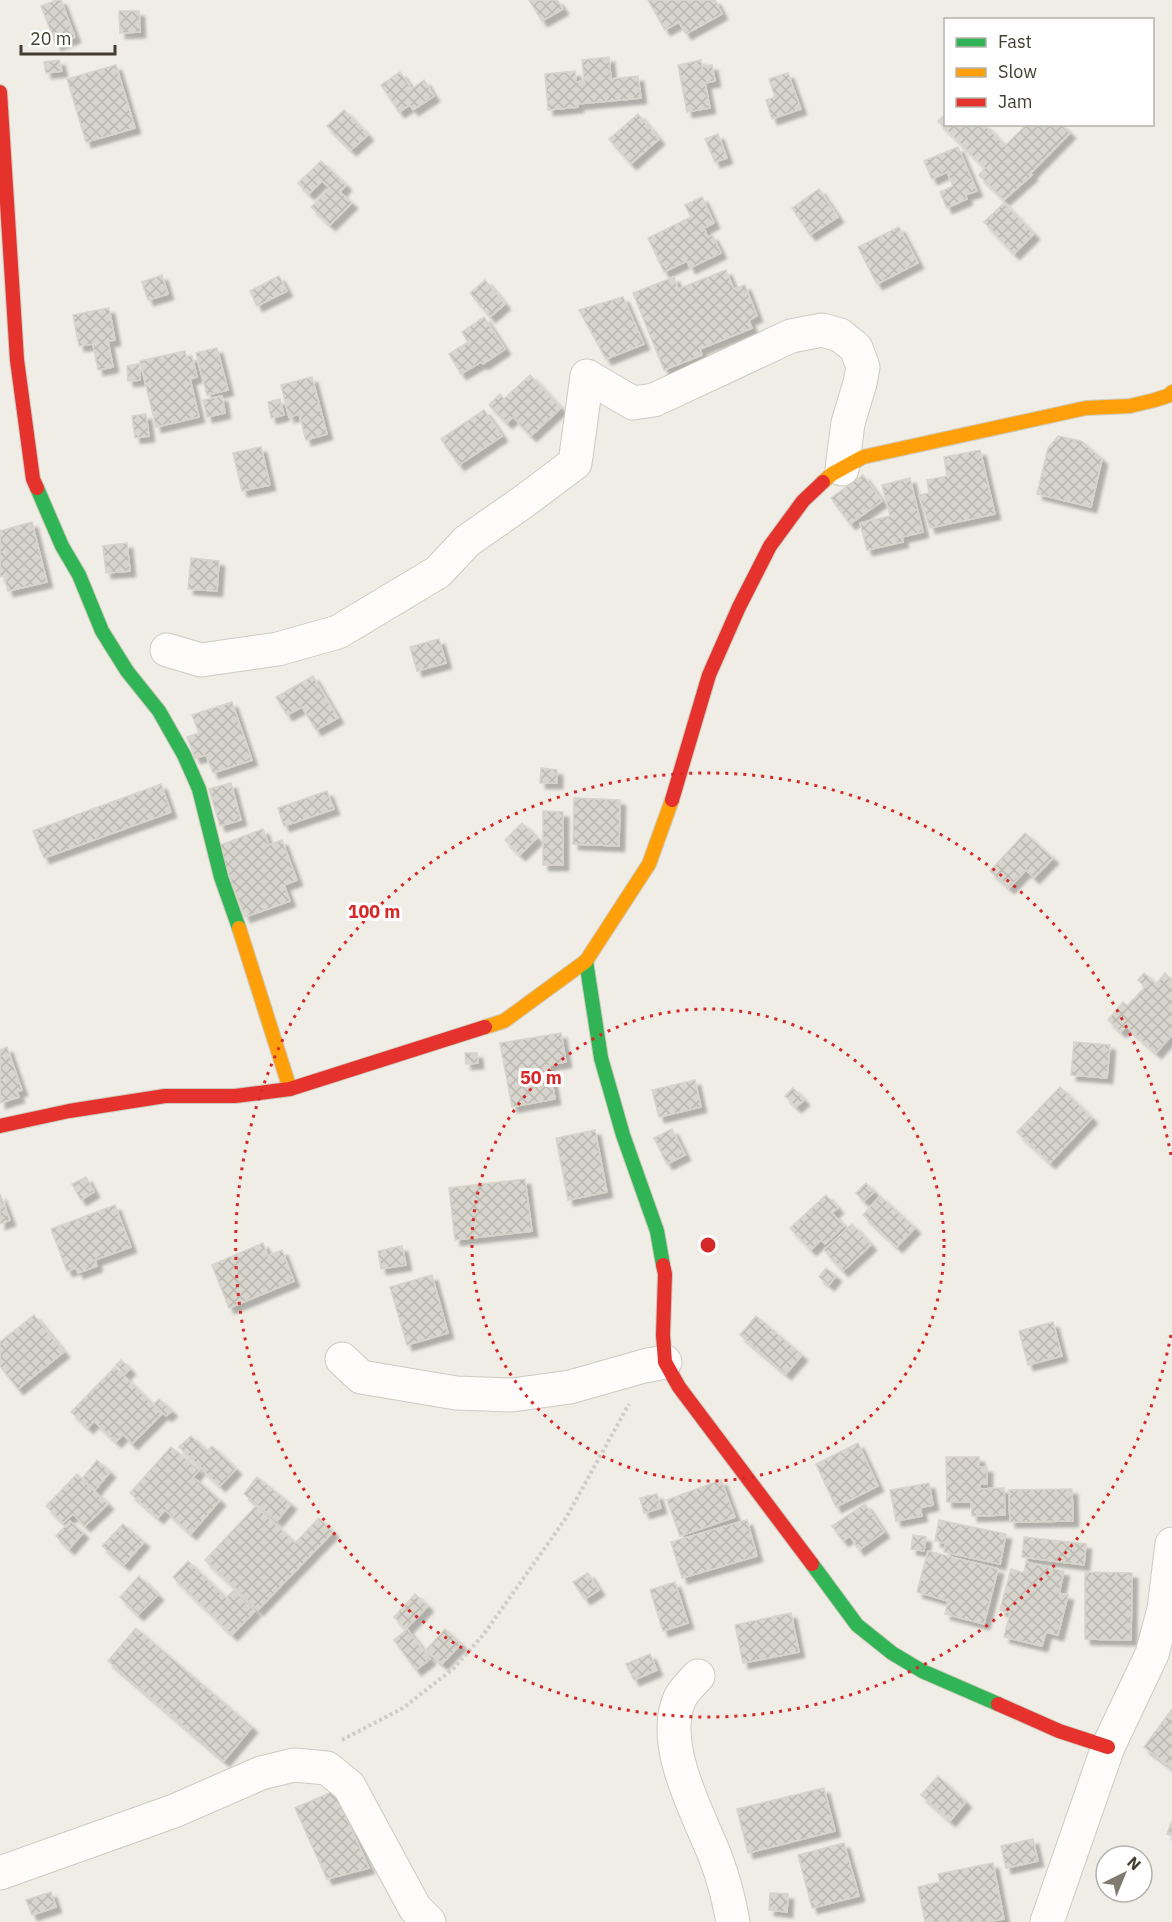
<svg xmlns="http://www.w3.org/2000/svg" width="1172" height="1922" font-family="'IBM Plex Sans',sans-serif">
<defs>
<pattern id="building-cross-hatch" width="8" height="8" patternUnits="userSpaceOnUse" patternTransform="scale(1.5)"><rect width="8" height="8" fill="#d8d5ce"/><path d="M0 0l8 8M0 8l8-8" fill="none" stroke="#bbb8b1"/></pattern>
<filter id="shadow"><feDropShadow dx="5.5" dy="5.5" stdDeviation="1.5" flood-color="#0004"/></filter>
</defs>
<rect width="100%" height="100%" fill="#efede6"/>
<g fill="url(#building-cross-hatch)" stroke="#d7d4cc" stroke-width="1.5" filter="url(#shadow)">
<polygon points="57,0 61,0 75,37 56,45 41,6"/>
<polygon points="529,0 557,0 563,9 542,21"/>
<polygon points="648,0 715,0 722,14 686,34 679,22 665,30"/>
<polygon points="119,11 139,11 140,32 120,33"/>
<polygon points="609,57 611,79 638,76 641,98 577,104 578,107 548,110 545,74 575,71 576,82 584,81 582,60"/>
<polygon points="59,60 62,71 46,73 44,62"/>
<polygon points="701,60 702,67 712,65 715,81 705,83 710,108 687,112 678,65"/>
<polygon points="116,65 135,128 86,142 67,79"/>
<polygon points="400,72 412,89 424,80 434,96 413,110 410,105 399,112 381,85"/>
<polygon points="788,73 801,109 772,119 766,100 775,97 769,79"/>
<polygon points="344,110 368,135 351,150 327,126"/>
<polygon points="638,114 659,139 631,164 609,139"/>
<polygon points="946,114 946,124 984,124 1005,146 1027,124 1061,124 1070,133 1030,174 1032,175 1004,200 979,175 985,168 938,121"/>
<polygon points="718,134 727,158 715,162 705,139"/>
<polygon points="958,147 977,191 965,195 967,199 947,208 940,192 953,186 947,172 932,179 924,161"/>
<polygon points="321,161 346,185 340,192 352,203 330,225 311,207 330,188 322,181 309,194 298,183"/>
<polygon points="819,189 838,217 810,235 792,208"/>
<polygon points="702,197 714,223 704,228 708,237 712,235 721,253 690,268 687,261 664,272 648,238 691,217 685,205"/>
<polygon points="1004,203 1034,234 1014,254 984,222"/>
<polygon points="899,227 918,263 877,284 858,247"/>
<polygon points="726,270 734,289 745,285 757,316 749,320 752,328 700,349 702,355 664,370 633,293 674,277 678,289"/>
<polygon points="162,275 168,294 148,300 142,282"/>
<polygon points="279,276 287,291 257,306 250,291"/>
<polygon points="485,280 505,304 490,317 470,293"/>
<polygon points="623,297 644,344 606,359 579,310"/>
<polygon points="109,308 115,340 108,341 113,367 98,370 93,344 79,346 73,315"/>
<polygon points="484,317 505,349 483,364 481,362 461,374 449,354 468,342 462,332"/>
<polygon points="217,348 228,390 207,395 196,353"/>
<polygon points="185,351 186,357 192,356 197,377 190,379 199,417 156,427 140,361"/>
<polygon points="139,364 140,380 128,381 127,366"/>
<polygon points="530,375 561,408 531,436 513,417 507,423 489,405 500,394 504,399"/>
<polygon points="312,377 327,434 306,440 299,414 289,417 281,385"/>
<polygon points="222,396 225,413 207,417 203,400"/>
<polygon points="280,399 284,415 271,418 268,402"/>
<polygon points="484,410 502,436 459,465 441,439"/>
<polygon points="146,414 149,436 135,438 132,416"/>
<polygon points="1058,436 1081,441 1102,459 1091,507 1037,494 1048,448"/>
<polygon points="261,447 270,485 242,491 233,453"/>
<polygon points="980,450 995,514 930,528 919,495 929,493 927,480 947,476 944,457"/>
<polygon points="863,475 882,501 850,524 831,498"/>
<polygon points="910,478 923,532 902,537 903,542 867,550 860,523 890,516 882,485"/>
<polygon points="32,522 47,582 8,591 4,576 0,577 0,531"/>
<polygon points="127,543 130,571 106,573 103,546"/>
<polygon points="191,558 219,561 217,591 188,589"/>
<polygon points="439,639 446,663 417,671 410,647"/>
<polygon points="313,676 338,718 316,730 302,707 287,715 276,697"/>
<polygon points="232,702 252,760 213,773 206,755 195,758 187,737 199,733 192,715"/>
<polygon points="541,768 557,770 557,783 540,783"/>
<polygon points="231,783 241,820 220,826 209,789"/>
<polygon points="161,784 171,812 44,858 33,831"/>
<polygon points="327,791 334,809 284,826 278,808"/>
<polygon points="574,798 620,800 619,846 573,844"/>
<polygon points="543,811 563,812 563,865 543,865"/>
<polygon points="522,823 537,838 520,855 505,840"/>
<polygon points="263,829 269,845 282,840 297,880 284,885 290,901 245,917 218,846"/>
<polygon points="1025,833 1053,858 1034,878 1026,870 1009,888 990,871"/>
<polygon points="1144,973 1156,984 1165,973 1172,980 1172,1035 1156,1053 1126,1026 1121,1032 1108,1020 1123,1002 1127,1006 1145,987 1138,980"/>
<polygon points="561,1033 566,1062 549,1065 555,1099 512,1107 500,1043"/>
<polygon points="1074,1042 1110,1045 1107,1078 1071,1075"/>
<polygon points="7,1047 22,1090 17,1092 19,1097 0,1103 0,1050"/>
<polygon points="465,1053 477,1053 478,1063 466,1064"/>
<polygon points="695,1080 701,1107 659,1117 652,1090"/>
<polygon points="1060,1087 1092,1118 1050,1163 1017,1132"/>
<polygon points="793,1088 804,1100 796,1107 785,1096"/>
<polygon points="672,1129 685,1155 667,1164 654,1138"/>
<polygon points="595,1130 607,1192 568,1200 556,1138"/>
<polygon points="86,1177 94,1192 81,1200 72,1184"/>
<polygon points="525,1179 532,1231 455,1240 449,1188"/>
<polygon points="866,1183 874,1192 864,1201 856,1193"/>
<polygon points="0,1194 10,1220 0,1224"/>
<polygon points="826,1195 838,1208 832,1213 844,1226 825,1244 821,1240 811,1250 790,1228"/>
<polygon points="880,1196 915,1228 897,1247 863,1215"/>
<polygon points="115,1205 131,1247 95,1260 97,1266 78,1273 76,1268 67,1271 51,1229"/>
<polygon points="852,1224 871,1245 843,1271 824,1250"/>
<polygon points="263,1243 268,1256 282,1250 294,1281 229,1308 212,1265"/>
<polygon points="402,1246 406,1265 381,1269 378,1251"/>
<polygon points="826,1268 836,1276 829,1285 819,1277"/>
<polygon points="432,1275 448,1333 407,1345 390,1287"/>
<polygon points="34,1315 64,1352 18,1389 0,1366 0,1342"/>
<polygon points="756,1316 802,1355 786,1374 740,1335"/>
<polygon points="1053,1322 1062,1356 1028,1365 1019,1331"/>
<polygon points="121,1360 130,1369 125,1374 116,1365"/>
<polygon points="115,1367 162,1414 132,1444 123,1434 116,1442 94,1421 88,1428 71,1412"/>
<polygon points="159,1399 172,1411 166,1416 154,1404"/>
<polygon points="191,1436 207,1451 212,1446 236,1469 220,1486 179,1447"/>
<polygon points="858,1443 878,1486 836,1507 816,1464"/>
<polygon points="171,1447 199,1470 193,1477 220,1500 191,1534 165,1510 158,1518 130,1493"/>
<polygon points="946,1457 979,1457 979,1467 987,1467 987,1484 980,1484 980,1489 1004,1488 1005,1515 972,1516 971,1502 947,1502"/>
<polygon points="97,1460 110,1472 95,1490 82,1479"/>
<polygon points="77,1474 108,1504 85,1526 73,1514 63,1523 46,1506"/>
<polygon points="257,1477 291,1504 277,1521 244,1494"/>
<polygon points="721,1480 735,1517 680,1536 667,1500"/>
<polygon points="929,1483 933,1505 920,1508 922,1516 896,1521 890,1490"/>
<polygon points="1072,1489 1073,1521 1010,1522 1009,1490"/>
<polygon points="657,1494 661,1508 644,1513 640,1498"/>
<polygon points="865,1504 884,1532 859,1550 850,1536 843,1541 832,1526"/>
<polygon points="256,1506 295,1543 319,1518 333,1532 258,1610 205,1560"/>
<polygon points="747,1520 757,1556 682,1578 671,1542"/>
<polygon points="939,1520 1006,1534 1000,1564 944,1552 946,1543 935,1541"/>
<polygon points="70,1521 83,1533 69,1549 56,1536"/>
<polygon points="123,1524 144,1542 124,1565 102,1546"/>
<polygon points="913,1535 926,1537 924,1551 911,1549"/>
<polygon points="1024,1537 1086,1544 1084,1565 1022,1557"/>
<polygon points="928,1551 998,1569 984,1624 945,1614 948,1601 917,1592"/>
<polygon points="188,1561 226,1598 234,1590 255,1611 232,1635 173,1577"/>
<polygon points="1026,1562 1064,1571 1059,1593 1068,1595 1058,1635 1046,1632 1042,1646 1004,1637 1010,1613 1000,1610 1011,1569 1024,1573"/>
<polygon points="1085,1572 1132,1573 1131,1640 1085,1639"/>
<polygon points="588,1573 599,1590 585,1599 573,1582"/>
<polygon points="139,1576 158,1595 138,1615 120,1597"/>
<polygon points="675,1582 688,1623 663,1631 650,1590"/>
<polygon points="415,1594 428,1606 406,1629 394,1617"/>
<polygon points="791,1613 799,1652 743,1663 735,1625"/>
<polygon points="136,1628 252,1727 224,1761 108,1661"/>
<polygon points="407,1629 430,1659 416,1670 394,1640"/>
<polygon points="445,1629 461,1644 442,1664 426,1650"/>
<polygon points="650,1654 657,1670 634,1680 626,1664"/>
<polygon points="1172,1709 1172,1768 1144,1747"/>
<polygon points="938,1776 966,1802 950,1821 921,1795"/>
<polygon points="824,1788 835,1831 748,1853 737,1809"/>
<polygon points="334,1791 369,1868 327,1879 295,1808"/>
<polygon points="1172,1821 1172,1836 1167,1834"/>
<polygon points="1033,1839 1038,1861 1006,1868 1001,1846"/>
<polygon points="844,1843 859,1896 812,1908 798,1855"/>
<polygon points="993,1863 1004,1919 987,1922 925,1922 918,1887 940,1882 938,1874"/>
<polygon points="51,1892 56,1907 32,1915 26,1900"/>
<polygon points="770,1893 788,1894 787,1912 769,1910"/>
</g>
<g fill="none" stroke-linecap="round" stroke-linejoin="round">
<g stroke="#cdcac3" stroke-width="35">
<g id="street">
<polyline points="167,650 201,660 278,649 338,632 438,572 467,541 523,502 575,463 587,376 633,403 654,400 791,336 822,330 840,335 856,348 863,367 860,383 848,423 842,469"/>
<polyline points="342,1359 361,1377 456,1393 512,1395 570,1387 644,1366 665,1362"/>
<path d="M698,1676C692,1683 684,1690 680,1698C659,1744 698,1813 715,1856C723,1877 729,1899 733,1922"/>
<polyline points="0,1873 174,1811 261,1773 294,1765 327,1768 349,1786 415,1908 429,1922"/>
<polyline points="1047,1922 1108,1747 1152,1654 1164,1609 1172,1544"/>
</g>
</g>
<g stroke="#cecabc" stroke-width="16">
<g id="fast">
<polyline points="37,488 62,546 79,575 102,631 127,671 159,711 184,755 199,789 221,877 239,928"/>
<polyline points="586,961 601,1058 623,1135 657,1231 663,1265"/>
<polyline points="812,1564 857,1625 892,1653 922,1671 998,1704"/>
</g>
</g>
<g stroke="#cecabc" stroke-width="16">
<g id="slow">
<polyline points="823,482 832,474 863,457 1086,408 1130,406 1155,400 1170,395 1172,392"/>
<polyline points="239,928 290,1089"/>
<polyline points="485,1027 504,1021 586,961 649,864 672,800"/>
</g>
</g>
<g stroke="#cecabc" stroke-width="16">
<g id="jam">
<polyline points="0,92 17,360 33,479 37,488"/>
<polyline points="672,800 709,675 739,607 770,546 803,501 823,482"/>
<polyline points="0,1126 69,1111 165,1096 235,1096 290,1089 485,1027"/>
<polyline points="663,1265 665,1274 663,1335 665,1362 679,1387 812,1564"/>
<polyline points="998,1704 1059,1731 1108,1747"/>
</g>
</g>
<polyline stroke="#d0cdc8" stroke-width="4" stroke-dasharray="3 3" stroke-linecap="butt" points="342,1740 403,1708 453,1669 484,1634 566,1518 629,1404"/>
<use href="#street" stroke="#fdfcfb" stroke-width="33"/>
<use href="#fast" stroke="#30b455" stroke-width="14"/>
<use href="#slow" stroke="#ff9f0a" stroke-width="14"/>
<use href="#jam" stroke="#e5322d" stroke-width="14"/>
</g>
<g fill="none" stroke="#d62828" stroke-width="3" stroke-dasharray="3 6">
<circle cx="708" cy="1245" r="236"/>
<path d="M1171 1335A472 472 0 1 1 1171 1155"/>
</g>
<circle cx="708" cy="1245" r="9" fill="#d62828" stroke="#fff" stroke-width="3"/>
<g font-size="18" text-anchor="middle" font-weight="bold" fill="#d62828" stroke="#fff" stroke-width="6" stroke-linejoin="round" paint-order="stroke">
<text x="374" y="918">100 m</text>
<text x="541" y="1084">50 m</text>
</g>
<rect x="944" y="18" width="210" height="108" fill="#ffffff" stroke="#b4b2ad" stroke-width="1.5"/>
<rect x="956" y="38" width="30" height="9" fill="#30b455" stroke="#b4b2ad" stroke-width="1.5"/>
<text x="998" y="48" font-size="18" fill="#443e32">Fast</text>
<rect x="956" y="68" width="30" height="9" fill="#ff9f0a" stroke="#b4b2ad" stroke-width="1.5"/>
<text x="998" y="78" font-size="18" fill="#443e32">Slow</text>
<rect x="956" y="98" width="30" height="9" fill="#e5322d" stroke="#b4b2ad" stroke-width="1.5"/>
<text x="998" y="108" font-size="18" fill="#443e32">Jam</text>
<g transform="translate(1124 1874) rotate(43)"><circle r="28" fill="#ffffff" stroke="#b4b2ad" stroke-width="1.5"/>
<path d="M0-4.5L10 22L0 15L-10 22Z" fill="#807b71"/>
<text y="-9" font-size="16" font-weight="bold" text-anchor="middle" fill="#443e32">N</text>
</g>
<path d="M21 45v9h94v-9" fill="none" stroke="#443e32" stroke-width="3"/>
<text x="30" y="45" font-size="18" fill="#443e32" stroke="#ffffff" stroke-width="4.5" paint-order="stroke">20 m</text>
</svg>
